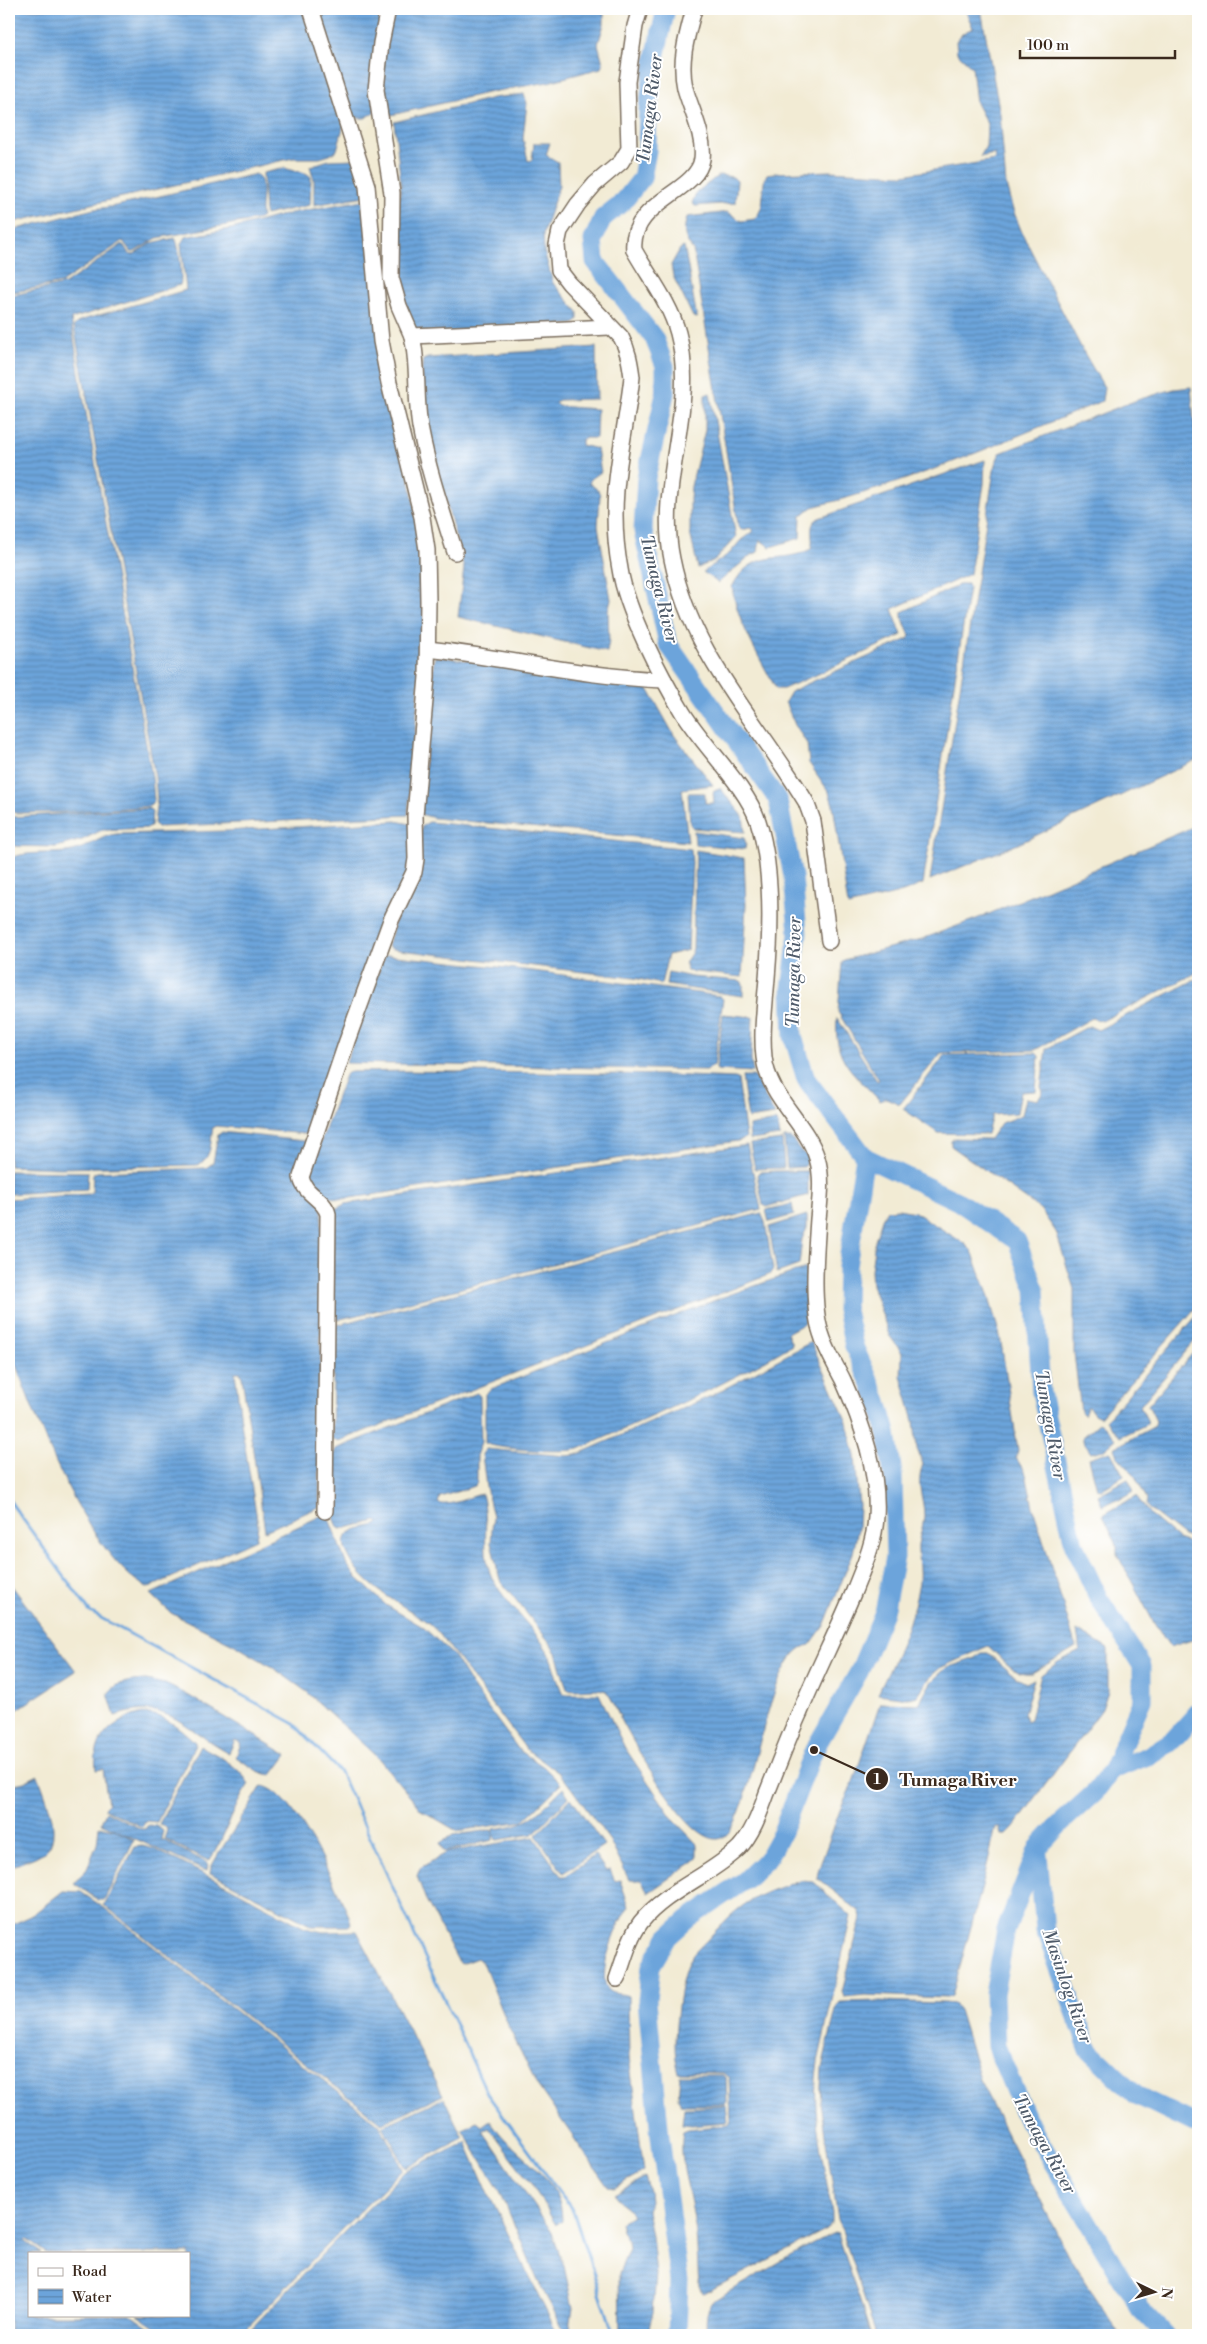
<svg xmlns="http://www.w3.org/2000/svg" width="1207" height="2344" font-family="'Libre Bodoni',serif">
<defs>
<pattern id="water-rules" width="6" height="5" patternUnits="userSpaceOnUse" patternTransform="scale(1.25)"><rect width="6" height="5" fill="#6ca4db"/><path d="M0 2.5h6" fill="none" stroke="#5a86b1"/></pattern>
</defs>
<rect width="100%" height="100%" fill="#fff"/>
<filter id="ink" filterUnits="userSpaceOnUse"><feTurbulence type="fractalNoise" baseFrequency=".02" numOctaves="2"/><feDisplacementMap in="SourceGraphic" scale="10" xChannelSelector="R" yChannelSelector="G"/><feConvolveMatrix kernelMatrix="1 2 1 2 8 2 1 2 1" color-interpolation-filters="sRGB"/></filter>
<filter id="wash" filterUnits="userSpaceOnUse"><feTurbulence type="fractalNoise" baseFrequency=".0096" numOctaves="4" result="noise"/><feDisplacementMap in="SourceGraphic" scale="20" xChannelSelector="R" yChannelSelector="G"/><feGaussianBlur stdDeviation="1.12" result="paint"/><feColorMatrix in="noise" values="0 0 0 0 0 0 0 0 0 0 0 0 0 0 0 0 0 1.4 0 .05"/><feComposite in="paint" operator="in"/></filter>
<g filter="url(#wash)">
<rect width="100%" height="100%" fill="#f2ebd4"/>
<g fill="url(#water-rules)" stroke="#54677c">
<polygon points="9,9 310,9 345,120 337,150 330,155 320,158 293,158 9,223"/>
<polygon points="316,9 384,9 374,113 365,118 353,118"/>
<polygon points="391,9 604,9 604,24 598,44 603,63 601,68 548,82 491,92 387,116 380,69"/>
<path d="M965,9H981L1000,114L1006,185L1013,210L1023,235L1083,351L1104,387L1102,401C1007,440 912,483 812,507L801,516L800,538L770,547L760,540L758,552L750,556L718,583L703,572L730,553L741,540L754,531L751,528L741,530L738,524L693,250C683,237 683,231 687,217L728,212L741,221L755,219C768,203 759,189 767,174L774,173L830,171L903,175L995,160L994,154L980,157L986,146L987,124L976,103L972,67L957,53L956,41L963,33L973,28Z"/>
<polygon points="524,94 527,103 523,138 528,161 532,160 534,143 550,143 546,155 558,162 559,186 543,234 544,251 553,283 578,312 578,319 574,324 417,335 397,294 395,242 401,184 394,122 493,98"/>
<polygon points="356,159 365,196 314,205 314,180 310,166 329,160"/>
<path d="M285,168C294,172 305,170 311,177L310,205L265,215L263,173Z"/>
<path d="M256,174C268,182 258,204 262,217L259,219L157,238L134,252H131L123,241L61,283L9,293V231L94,209L116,206Z"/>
<polygon points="719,175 733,177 737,181 735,203 695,206 692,203 697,192"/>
<polygon points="363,200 378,313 428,578 408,815 157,827 154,823 157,799 155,777 74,326 79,321 186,290 181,244 185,237 231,229 291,213"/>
<path d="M175,238C179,243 183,279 180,285L71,319L81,385L152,777L154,800L150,806L72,812L15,813L12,811L11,796L9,794V296L65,284L121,245L123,244L129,254L133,255L151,243Z"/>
<polygon points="684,247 686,256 697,318 693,317 673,276 671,265 680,249"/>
<polygon points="596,347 597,399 559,400 555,403 558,406 597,409 596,438 585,438 581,440 581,445 597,449 601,472 591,479 589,483 598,490 600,495 598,526 611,599 608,611 609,641 607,652 458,617 464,568 422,413 422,366 423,360 428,358"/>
<polygon points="1191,387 1198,468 1198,759 1018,844 930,880 995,464 1000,453 1137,400 1174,389"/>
<polygon points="710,393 736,537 715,560 698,568 690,533 690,498 691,486 705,430 705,395"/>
<path d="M985,460L984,484L970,574L892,609L902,635L816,675L783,689H776C760,658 737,622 732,587C753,546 783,565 811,549C815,538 806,525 819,518Z"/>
<polygon points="961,584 968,584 969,588 923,884 903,892 848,906 833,805 829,792 809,763 807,744 795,725 785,702 791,692 800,687 908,639 910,636 902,617 902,612"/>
<polygon points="436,656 647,687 674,735 713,785 682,789 688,842 434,818 420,814 434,659"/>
<polygon points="720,788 743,816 745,832 693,828 690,824 688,793 705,793 705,803 714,803 713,792"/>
<polygon points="148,808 152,811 151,826 149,828 102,830 82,840 56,847 14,846 13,817"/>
<path d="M396,821L410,824L415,855L313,1132L307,1134L216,1126L213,1127C210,1142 213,1158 197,1165L60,1168L9,1166V859C25,850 54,855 72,851C88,848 100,836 116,834L227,831Z"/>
<polygon points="429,822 691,849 692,863 688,950 668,955 661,984 634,978 392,949 388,946 422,826"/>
<path d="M1198,825V972L1102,1021L1092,1018L1035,1050L941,1053L900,1104L886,1098L880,1101C853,1072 833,1061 837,1018L877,1081L879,1080L838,1012L842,963L844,960L922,939L984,916Z"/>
<polygon points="694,831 744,838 746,843 745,849 695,844"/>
<path d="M696,850L744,858L746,905L742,977L687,971C681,961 692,957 693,948Z"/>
<polygon points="387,955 525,970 720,996 723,999 714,1066 706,1070 346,1063 384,956"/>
<polygon points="668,972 692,977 741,981 743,984 743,996 666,985"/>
<polygon points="1198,978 1198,1305 1100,1417 1094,1414 1088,1406 1084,1415 1081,1412 1074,1353 1074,1289 1056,1232 1040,1209 951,1146 951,1141 954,1138 990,1139 1001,1123 1022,1115 1026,1098 1038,1100 1043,1092 1041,1087 1046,1049 1089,1026 1098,1030"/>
<polygon points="723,1014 753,1017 751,1060 753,1072 717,1070 716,1069"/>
<polygon points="1036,1053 1039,1056 1036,1091 1021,1092 1017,1113 992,1115 987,1134 938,1133 903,1109 945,1055"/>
<path d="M403,1071L666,1075L735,1078L738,1079L746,1138L738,1141L343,1199C329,1199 316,1191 308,1179L312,1166L345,1075L350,1072Z"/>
<polygon points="754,1076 775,1115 748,1119 742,1077"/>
<polygon points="777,1121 780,1136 750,1140 749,1126"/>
<path d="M222,1132L313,1142L299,1178L322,1206L319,1507L265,1531L242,1377L240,1372H235L242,1429L258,1525L256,1539L153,1586L147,1587C88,1559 29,1405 9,1344V1199L89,1194L92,1192L93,1174L97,1172L206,1168L213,1163L218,1135Z"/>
<polygon points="784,1138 791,1138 801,1151 810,1158 804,1167 787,1168"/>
<polygon points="782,1140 784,1168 755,1169 750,1144"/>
<polygon points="747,1145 761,1209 379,1310 336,1320 333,1319 333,1210 345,1204"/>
<polygon points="9,1171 88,1172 87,1189 9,1194"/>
<polygon points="776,1171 808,1171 808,1195 766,1207 763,1205 757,1175 759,1172"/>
<polygon points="792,1204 794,1215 769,1222 766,1210"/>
<path d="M898,1209L915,1212L965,1244L972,1251L988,1294L1000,1336L1018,1450L1016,1458L1026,1474L1033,1507L1076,1647L1032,1673C1013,1676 1001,1657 988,1646L940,1668L931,1676L917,1696L909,1698L878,1694C895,1658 913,1622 919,1582C920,1571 918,1562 918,1551C917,1540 923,1529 924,1517C924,1495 915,1488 923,1464L917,1449L914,1421L901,1376L902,1353L889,1335L872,1285L871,1271L875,1241L882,1219L887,1210Z"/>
<polygon points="761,1213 765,1222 773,1269 771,1274 339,1441 332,1440 334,1328 337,1325"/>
<polygon points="807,1215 807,1228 802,1239 799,1265 777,1273 769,1227"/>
<path d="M806,1268L805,1323L787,1333L792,1345C724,1386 652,1417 579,1449C563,1453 499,1450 485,1443V1394L491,1389L723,1297Z"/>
<polygon points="1198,1314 1198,1337 1140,1406 1148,1422 1145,1425 1120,1437 1106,1420"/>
<path d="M811,1342L847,1422L855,1456L859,1505L858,1529L853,1553L824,1626L810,1645C762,1650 754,1837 718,1839C704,1840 687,1821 679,1811C658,1785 640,1754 624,1725C618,1714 614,1701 606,1691C593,1686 580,1692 567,1689L556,1653L551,1644L500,1580L491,1543L493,1517L486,1487L482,1454L486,1449L566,1456L576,1455L711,1396Z"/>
<polygon points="1198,1347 1198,1542 1184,1536 1148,1508 1146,1504 1147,1500 1134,1474 1117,1456 1114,1448 1155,1426 1156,1421 1148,1405"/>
<path d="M477,1393L480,1396L481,1442L477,1453V1482L475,1486L440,1497L438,1503C449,1508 470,1496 482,1494C490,1520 481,1547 490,1573C498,1595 529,1623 543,1644C554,1659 555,1678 563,1694H599L625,1748L673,1819L697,1844V1858L694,1861L648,1893C639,1874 644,1882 629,1880L610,1841L566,1781L559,1773L526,1749L441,1636C437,1631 432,1626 427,1622C399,1602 362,1587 347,1553C344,1547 343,1540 347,1535C354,1528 367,1527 376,1525L379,1523L377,1521L340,1529C328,1516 328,1464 336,1449Z"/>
<polygon points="1099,1423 1106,1427 1116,1439 1103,1450 1091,1453 1083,1441 1083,1437"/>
<polygon points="1110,1451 1124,1476 1101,1490 1097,1489 1089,1458"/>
<polygon points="1128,1479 1134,1491 1119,1500 1116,1499 1102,1506 1098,1495"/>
<polygon points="1136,1496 1152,1517 1178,1539 1198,1546 1198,1638 1170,1647 1155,1625 1117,1554 1117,1545 1103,1515"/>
<polygon points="325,1514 328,1516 346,1563 355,1576 386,1605 423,1627 453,1655 472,1686 519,1750 544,1767 561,1784 523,1821 457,1831 421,1810 380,1760 307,1692 269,1665 233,1644 171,1613 151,1594"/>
<polygon points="9,1582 76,1671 15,1711 10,1710 9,1705"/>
<polygon points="1077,1630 1108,1649 1108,1691 1102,1709 1013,1828 1006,1835 1001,1835 999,1827 996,1827 982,1887 952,1996 947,1998 865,1995 844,1997 842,1992 861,1918 859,1911 817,1878 818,1871 840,1810 853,1782 880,1703 919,1704 931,1682 946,1668 973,1659 982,1653 988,1653 1017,1678 1026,1683 1034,1679 1024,1714 1026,1721 1030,1719 1041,1675 1058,1662 1080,1651"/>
<path d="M146,1680L165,1684L186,1694L287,1755L272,1775C258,1774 247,1764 236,1757L241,1743L235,1740L229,1753C186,1731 169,1697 115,1716L108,1694C117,1681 131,1681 146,1680Z"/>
<path d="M142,1713C164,1714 180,1728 195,1742V1745L157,1822L146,1821L142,1827L104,1808L108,1804L103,1769L96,1770C92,1737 113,1721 142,1713Z"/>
<path d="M200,1746C217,1754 240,1767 249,1784C232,1808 226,1837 209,1861L164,1839L167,1830L165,1826L159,1824Z"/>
<path d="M38,1775C44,1794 65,1837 44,1852C34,1859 20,1862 9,1868V1785L24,1782Z"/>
<path d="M262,1786C295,1790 335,1887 349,1916L351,1924L348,1926H312L210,1873L211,1867L219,1853Z"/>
<path d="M563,1788L569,1797L533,1834L497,1840L493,1835V1840L444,1852L440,1843L453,1835L491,1830L493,1833V1829C533,1824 535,1815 563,1788Z"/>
<polygon points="571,1798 604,1845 563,1873 536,1835"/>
<polygon points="106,1811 141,1829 145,1829 148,1825 157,1826 163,1831 161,1839 204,1861 208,1864 207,1870 203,1870 101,1823"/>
<polygon points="99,1826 116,1830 134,1840 104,1900 98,1900 74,1883 87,1869 97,1844"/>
<path d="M534,1837L561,1876H565L595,1855L606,1871L610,1870L615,1881L620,1880L629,1906C619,1919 593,1979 610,1991C615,1995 622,1993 628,1996L629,2057L644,2171L614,2188L608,2187L537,2085L510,2030L483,1963L477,1958L461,1964L457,1959L425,1898L417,1876L420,1868L448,1852Z"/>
<polygon points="142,1846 154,1849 232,1888 305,1928 323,1932 357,1931 443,2095 382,2123 104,1905 135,1847"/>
<path d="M800,1881L814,1882L851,1916L818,2062C810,2111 824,2164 832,2212V2222L827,2229L703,2294L699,2286C697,2264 698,2241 694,2220C690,2192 678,2159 683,2131L688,2129L729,2125L731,2121L729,2078L723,2073L679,2072C673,2054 675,2034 677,2015C679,1998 681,1979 688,1963C692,1954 701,1946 708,1939C739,1904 755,1894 800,1881Z"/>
<polygon points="63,1891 81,1892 103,1907 380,2125 403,2169 342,2229 240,2335 166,2335 137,2315 189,2315 189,2253 46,2253 26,2239 25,2241 41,2253 29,2253 29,2315 131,2315 159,2335 9,2335 9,1926 31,1916"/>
<polygon points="879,2001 945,2003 954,2004 959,2010 982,2085 1068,2255 1120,2335 876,2335 838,2219 820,2102 822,2068 837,2006 840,2002"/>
<polygon points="680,2075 723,2075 726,2079 727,2103 725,2105 681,2105 678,2098"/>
<polygon points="444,2098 463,2138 406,2168 383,2126"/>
<polygon points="726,2106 728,2122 692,2125 682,2124 684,2108"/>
<path d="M490,2120C495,2127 499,2133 505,2139C528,2162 562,2183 562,2220L556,2224L532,2185L489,2128L483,2131L551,2230L564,2266L573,2308L570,2328L564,2330L537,2279L500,2191L462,2129L477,2122L482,2126Z"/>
<polygon points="466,2142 491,2199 558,2335 245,2335 335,2241 407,2170"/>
<polygon points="645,2177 649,2191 650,2202 647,2210 652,2236 656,2274 653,2313 647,2335 620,2335 619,2273 629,2249 628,2240 622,2231 620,2223 632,2215 615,2194"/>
<path d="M834,2233L838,2234L871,2335H707C706,2321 704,2309 716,2299L802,2249Z"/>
</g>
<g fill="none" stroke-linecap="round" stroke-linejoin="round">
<polyline stroke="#6ca4db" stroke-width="3" points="9,1500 90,1612 293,1723 340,1772 488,2095 573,2211 614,2335"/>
<g stroke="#6ca4db" stroke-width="19">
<polyline points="666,9 655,58 648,110 647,151 642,178 624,201 603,218 593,240 595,261 654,338 665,366 665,394 646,478 643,531 668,644 778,800 793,877 798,933 791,989 793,1036 806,1079 865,1157 959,1202 1017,1241 1035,1289 1041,1392 1074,1545 1098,1597 1142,1666 1142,1700 1112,1770 1095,1792 1061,1823 1038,1848 1006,1930 994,1994 996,2046 1026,2118 1140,2309 1165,2335"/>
<polyline points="1112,1770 1148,1756 1173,1740 1198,1712"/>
<polyline points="1038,1854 1045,1930 1089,2050 1136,2095 1198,2125"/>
<polyline points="677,2335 679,2281 660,2137 647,2000 651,1966 668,1937 688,1919 744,1881 767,1859 782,1832 814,1750 859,1672 884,1612 895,1557 893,1475 887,1433 878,1401 854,1346 846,1310 847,1266 865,1157"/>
</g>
</g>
</g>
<g filter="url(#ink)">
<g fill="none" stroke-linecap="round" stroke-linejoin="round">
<g stroke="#7b6e5e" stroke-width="18">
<g id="minor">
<path d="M311,9L367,186L381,341L389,383L422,517L427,550L428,601L427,677L415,816L416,859L414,872L391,920L347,1041L301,1177C304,1195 324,1198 328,1214L325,1511"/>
<polyline points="388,9 381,43 376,90 392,193 391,278 399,306 412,336 610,327"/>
<path d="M694,9C687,35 679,61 685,88C691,110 705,136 702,159C697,193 629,202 634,250C649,277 670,303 678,333C698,408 656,483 672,559C691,655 757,720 806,802L813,821L829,941"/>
<path d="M412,336C419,366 415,397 420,427C428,470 442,511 455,552"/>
<path d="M428,649C507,658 584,677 664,680"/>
<path d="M617,1979C624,1960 629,1938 641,1922C667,1890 710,1876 739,1848C753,1833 760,1812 767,1793C778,1766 788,1738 800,1712C817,1671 837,1632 854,1591C863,1568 875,1542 876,1516C879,1471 861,1420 843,1380C835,1364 826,1350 821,1333C811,1303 816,1251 818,1219C820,1199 823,1177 817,1158C806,1122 768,1097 764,1057C761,1032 765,1004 767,978C771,931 773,867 758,821C746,786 704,747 683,713C661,677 626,610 620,569C615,543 614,516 616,490C619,452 628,414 632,377C630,362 628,350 621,337L569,283L559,270L557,245L560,231L578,204L595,184L621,162L629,149L627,82L635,26L640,9"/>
</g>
</g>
<use href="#minor" stroke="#fff" stroke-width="15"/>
</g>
</g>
<g text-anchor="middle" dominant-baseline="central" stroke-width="4" stroke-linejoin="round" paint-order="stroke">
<g font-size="18" font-style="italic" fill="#4f5b6a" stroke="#fff">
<text transform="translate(650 109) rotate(-83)">Tumaga River</text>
<text transform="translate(659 589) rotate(76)">Tumaga River</text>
<text transform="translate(794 972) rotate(-89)">Tumaga River</text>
<text transform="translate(1050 1425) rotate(80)">Tumaga River</text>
<text transform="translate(1067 1986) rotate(71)">Masinlog River</text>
<text transform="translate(1044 2144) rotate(61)">Tumaga River</text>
</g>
</g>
<path fill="none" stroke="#3b2a1e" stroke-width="2" d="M814 1750L877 1779"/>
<g fill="#3b2a1e" stroke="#fff" stroke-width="2">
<circle cx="814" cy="1750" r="5"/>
<circle cx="877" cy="1779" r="12"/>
</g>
<g font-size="15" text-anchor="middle" font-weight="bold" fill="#fff">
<text x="877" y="1784">1</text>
</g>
<g font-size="18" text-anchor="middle" font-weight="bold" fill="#3b2a1e" stroke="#fff" stroke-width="4" stroke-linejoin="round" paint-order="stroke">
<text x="958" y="1786">Tumaga River</text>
</g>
<rect width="1207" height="2344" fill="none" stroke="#fff" stroke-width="30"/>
<rect x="28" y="2252" width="162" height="65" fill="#ffffff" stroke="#b1aaa5"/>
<rect x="38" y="2268" width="25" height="8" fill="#ffffff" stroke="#b1aaa5"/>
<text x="72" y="2276" font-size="15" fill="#3b2a1e">Road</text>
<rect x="38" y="2289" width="25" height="15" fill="url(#water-rules)" stroke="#b1aaa5"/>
<text x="72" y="2302" font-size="15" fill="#3b2a1e">Water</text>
<g transform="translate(1154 2292) rotate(95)" stroke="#ffffff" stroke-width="4" paint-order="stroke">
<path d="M0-4L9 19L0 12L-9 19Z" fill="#3b2a1e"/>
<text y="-8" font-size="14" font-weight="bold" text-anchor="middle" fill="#3b2a1e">N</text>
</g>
<path d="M1020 50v8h155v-8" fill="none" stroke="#3b2a1e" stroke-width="2.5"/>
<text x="1027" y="50" font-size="15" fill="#3b2a1e" stroke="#ffffff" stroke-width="4" paint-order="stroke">100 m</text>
</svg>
